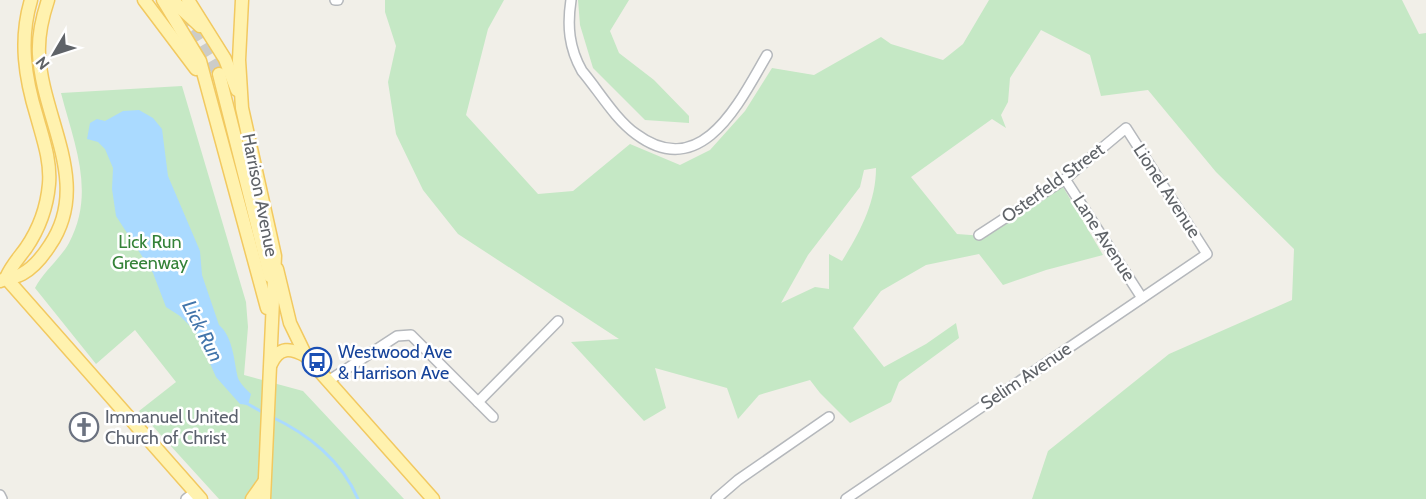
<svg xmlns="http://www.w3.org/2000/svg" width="1426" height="499" font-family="Cabin,sans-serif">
<rect width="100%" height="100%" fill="#f1efe8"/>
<g fill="#c5e8c5" fill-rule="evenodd">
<path d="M385,0H504L488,29L466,115L538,194L573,191L630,144L680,165L710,150L745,111L772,68L814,75L881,37L891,44L943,60L963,44L989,0H1402L1419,34L1426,33V499H1032L1048,451L1169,354L1292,300L1294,249L1216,172L1148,90L1101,96L1090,55L1041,30L1010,78L1008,102L1001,115L1006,128L992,119L911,177L957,234L984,236L1063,187L1103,255L1046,270L1003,285L979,254L926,265L881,291L853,328L884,367L926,344L956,323L959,338L899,382L891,402L850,423L820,393L810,380L759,395L738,419L727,388L655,368L666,408L644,421L571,342L619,339L458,234L423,190L396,134L388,82L396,46L385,12ZM876,168C876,202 860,232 842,261L829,254V289L815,287L781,303L808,255L860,187L864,170Z"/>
<polygon points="578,0 629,0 610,31 619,53 654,80 689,116 689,123 645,120 593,68 580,25"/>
<path d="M182,86L246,302L248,327L244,375L303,391L404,499H219L139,411L176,382L135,330L96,364L35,288C44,271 60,259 69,243C96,192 74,144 61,93Z"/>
</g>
<path fill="#aadaff" d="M139,110L153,118L162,129L168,176L200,251L202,275L219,325C232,336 234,358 237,374C238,382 245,388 251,394L248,405L240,404L216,377L196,332L180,316L166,307L153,273L116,216L112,189L113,168L105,149L98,142L87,139L90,123L97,119L105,121L123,111Z"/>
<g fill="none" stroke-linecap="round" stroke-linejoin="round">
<g stroke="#aadaff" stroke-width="3">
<polyline points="246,403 264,413"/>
<path d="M272,417C308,434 342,461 358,499"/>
</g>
<polyline stroke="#ccccc8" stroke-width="12" stroke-dasharray="12 6" stroke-linecap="butt" points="169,3 194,32 219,74"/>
<g stroke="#b5b8bc" stroke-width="12">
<g id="minor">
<polyline points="335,0 338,0"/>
<path d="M571,0C567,26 569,48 582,71C599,91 615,119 636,134C702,183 740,101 767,55"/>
<polyline points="1065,179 1142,298"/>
<polyline points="328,381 397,336 411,335 493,417"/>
<polyline points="478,402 558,321"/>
<polyline points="0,495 2,499"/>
<polyline points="186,499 195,492"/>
<polyline points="716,499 738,480 829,417"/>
<polyline points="846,499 1207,254 1126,128 1065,179 979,235"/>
</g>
</g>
<g stroke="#f2c960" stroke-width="15">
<g id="major">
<polyline points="144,0 196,69"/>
<polyline points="163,0 200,61 267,308"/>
<polyline points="172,0 200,26"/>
<polyline points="188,0 225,59 237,90"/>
<polyline points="242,0 239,60 242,108 275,256 264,499"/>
<polyline points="219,74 270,276"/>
<polyline points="277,269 290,323 306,356 433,499"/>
<polyline points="6,278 201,499"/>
<path d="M6,278C11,266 18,259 26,248C39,229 47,207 49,184C51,161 43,139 37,117C25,78 19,40 31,0"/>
<path d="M0,281C7,278 15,278 22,274C33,268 43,256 50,245C92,183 42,119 39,54C38,35 42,18 48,0"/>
<path d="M271,364C279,346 291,348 306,356"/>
<polyline points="252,499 264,482"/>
</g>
</g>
<use href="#minor" stroke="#fff" stroke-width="9"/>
<use href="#major" stroke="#fff2af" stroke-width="12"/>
</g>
<defs>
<g id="bus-ring" transform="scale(1.5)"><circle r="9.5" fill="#fff" stroke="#1a4fb4" stroke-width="1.5"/><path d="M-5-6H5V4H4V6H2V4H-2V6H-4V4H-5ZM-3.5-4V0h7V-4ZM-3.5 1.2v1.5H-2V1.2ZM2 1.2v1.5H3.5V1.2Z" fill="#1a4fb4"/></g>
<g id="church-ring" transform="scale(1.5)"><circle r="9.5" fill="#fff" stroke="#6b7280" stroke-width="1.5"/><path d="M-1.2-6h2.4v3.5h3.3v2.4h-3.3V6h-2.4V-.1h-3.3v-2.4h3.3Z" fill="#6b7280"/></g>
</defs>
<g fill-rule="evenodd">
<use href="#bus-ring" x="317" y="362"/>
<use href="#church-ring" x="84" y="427"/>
</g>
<g text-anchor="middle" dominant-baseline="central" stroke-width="5" stroke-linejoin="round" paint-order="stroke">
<g font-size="18" fill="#5f6368" stroke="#fff">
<text transform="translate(1053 183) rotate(-36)">Osterfeld Street</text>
<text transform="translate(1167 191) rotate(57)">Lionel Avenue</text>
<text transform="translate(260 195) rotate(79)">Harrison Avenue</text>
<text transform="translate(1104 238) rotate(57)">Lane Avenue</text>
<text transform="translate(1026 376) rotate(-34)">Selim Avenue</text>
</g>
<g font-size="18" fill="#348238" stroke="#fff">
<text x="150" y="242">Lick Run<tspan x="150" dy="21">Greenway</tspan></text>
</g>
<g font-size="18" fill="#164399" stroke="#fff" text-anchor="start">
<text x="338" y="352">Westwood Ave<tspan x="338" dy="21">&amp; Harrison Ave</tspan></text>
</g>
<g font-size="18" fill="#5b616d" stroke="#fff" text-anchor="start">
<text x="105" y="417">Immanuel United<tspan x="105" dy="21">Church of Christ</tspan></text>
</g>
<g font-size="20" font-style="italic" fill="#4174aa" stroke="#fff">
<text transform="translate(203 331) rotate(63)">Lick Run</text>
</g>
</g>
<g transform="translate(54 54) rotate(231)" stroke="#ffffff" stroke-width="4.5" paint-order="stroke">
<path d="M0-4.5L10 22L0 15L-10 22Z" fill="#5f6368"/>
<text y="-9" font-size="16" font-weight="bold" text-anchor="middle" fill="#5f6368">N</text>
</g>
</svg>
